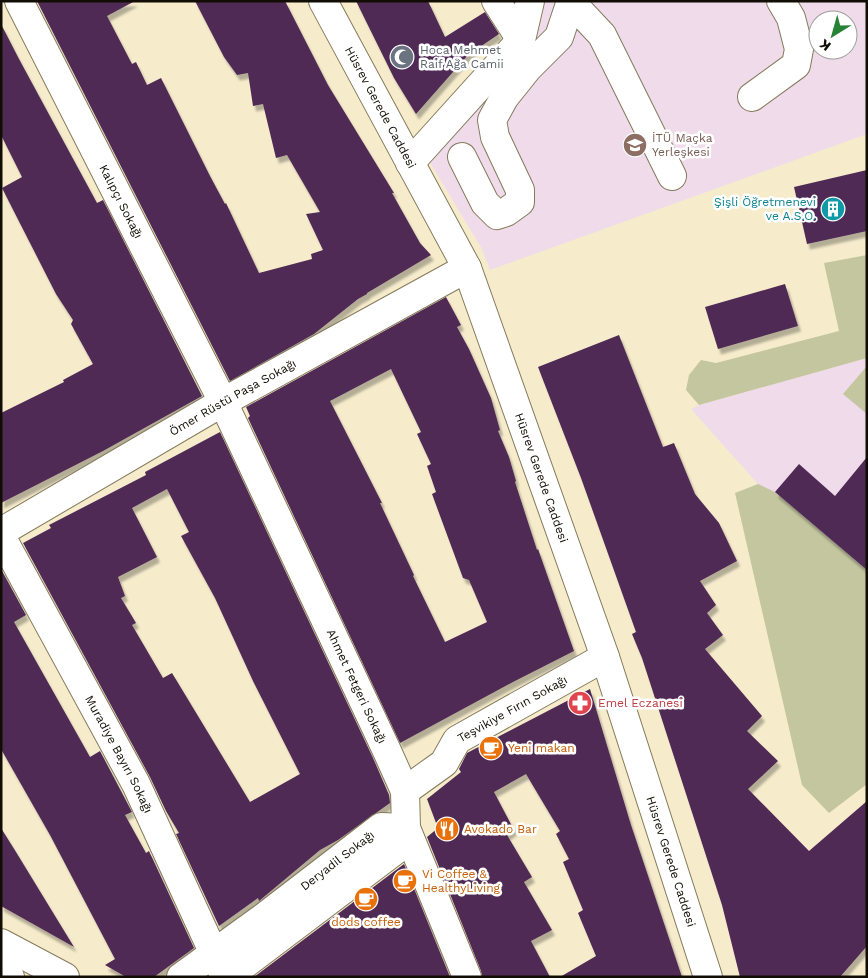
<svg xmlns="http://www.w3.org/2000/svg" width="868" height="978" font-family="'Work Sans',sans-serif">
<defs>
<filter id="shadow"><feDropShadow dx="3" dy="5.5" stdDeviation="1" flood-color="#0004"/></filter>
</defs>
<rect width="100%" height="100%" fill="#f6eccc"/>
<g fill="#efdbea" fill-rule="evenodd">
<path d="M542,1H867V134L490,270L482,249L426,156ZM818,20H848V50H818Z"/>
<polygon points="867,358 867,591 758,484 691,409 699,405"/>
</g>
<g fill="#c3c69f">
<polygon points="867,255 867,358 699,405 686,390 689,375 701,360 716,363 839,331 824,263"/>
<polygon points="867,366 867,414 843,394"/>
<polygon points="758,484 775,492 867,570 867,784 829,813 802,785 735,493"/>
</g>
<g fill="#502a55" fill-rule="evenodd" filter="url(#shadow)">
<polygon points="37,1 135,1 107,16 132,64 136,62 147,85 161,78 210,176 225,204 226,203 259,273 312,259 311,254 323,250 306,214 320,212 287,155 276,158 263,104 253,106 248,73 237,75 224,57 195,1 285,1 328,85 394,193 392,193 420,243 431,255 367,293 367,294 358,299 314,334 230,381"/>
<polygon points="356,1 428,1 445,37 485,12 499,34 468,55 416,114 394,78"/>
<polygon points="1,24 19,59 97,203 103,200 202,396 103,451 1,503 1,413 64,382 63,380 93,364 71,324 73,320 56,294 2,188 22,177 1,135"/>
<polygon points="867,170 867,231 807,244 794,187"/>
<polygon points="785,284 798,326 718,349 705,307"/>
<path d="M446,297L461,325L457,327L469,349L491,398L500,430L498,431L509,457L516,481L515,482L537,550L538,549L574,651L513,682L400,743L248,418L250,416L246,407ZM391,369L421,432L417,434L431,464L427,466L436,492L432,494L463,578L469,580L487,622L445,642L413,576L414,575L380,503H382L330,401Z"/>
<polygon points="619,335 663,447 674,443 695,494 719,523 737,561 700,581 716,605 707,613 723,635 705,649 762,716 747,731 778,761 748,789 809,851 867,801 867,946 840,977 740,977 722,905 642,658 632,634 636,632 581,478 538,367"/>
<path d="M220,432L373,758L389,795L390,803L338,840L320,850L259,901L258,898L219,926L176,834L179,833L166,811L150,777L23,543L51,528L49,525L146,475L145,472ZM167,489L189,532L181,536L215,598L253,681L300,774L250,802L172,673L163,678L132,625L136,623L121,598L125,596L118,577L157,557L132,508Z"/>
<polygon points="867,457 867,570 775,492 799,464 835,496"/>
<polygon points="1,569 26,615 14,622 90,757 100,751 132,812 125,815 146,853 149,851 194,948 154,977 126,977 105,965 115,959 50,835 1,749"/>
<polygon points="590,689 631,825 682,977 560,977 596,956 578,913 583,910 563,862 569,859 556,834 560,831 526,774 494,792 514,830 507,835 532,877 524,882 552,930 531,941 550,977 482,977 481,971 427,837 438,828 427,799 461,772 459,769 467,753"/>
<polygon points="1,828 16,852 74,947 1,906"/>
<polygon points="404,864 450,977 254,977"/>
</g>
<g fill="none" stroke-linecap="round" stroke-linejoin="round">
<g stroke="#847a5d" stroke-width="30">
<g id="minor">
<path id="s1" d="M19,1L223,402L387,751L405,791L406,828L467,977"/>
<path id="s2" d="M323,1L467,268L605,657L708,977"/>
<polyline points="496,1 521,40"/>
<polyline points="571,2 602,35 672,176"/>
<polyline points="752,97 796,65 799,49 791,18 781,1"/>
<polyline points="462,157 485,203 497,215 506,212 520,202 520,190 495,137 492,120 504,98 528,68 559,37 571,1"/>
<polyline points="410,163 521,40 530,1"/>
<path id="s3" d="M1,532L223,402L467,268"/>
<path id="s4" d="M1,536L136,784L220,967"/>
<path id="s5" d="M405,791L444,763L457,740L605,657"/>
<polyline points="1,943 65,977"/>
<polyline points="1,973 10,977"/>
<path id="s6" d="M181,977L264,917L381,827L406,828L397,849L228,977"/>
</g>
</g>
<use href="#minor" stroke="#fff" stroke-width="28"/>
</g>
<defs>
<g id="mosque-disc" transform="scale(1.25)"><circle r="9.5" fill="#6b7280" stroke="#fff"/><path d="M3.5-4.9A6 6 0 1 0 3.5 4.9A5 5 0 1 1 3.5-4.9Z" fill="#fff"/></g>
<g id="university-disc" transform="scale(1.25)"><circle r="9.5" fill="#8d6e63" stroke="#fff"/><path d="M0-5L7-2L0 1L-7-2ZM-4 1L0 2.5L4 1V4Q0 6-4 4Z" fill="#fff"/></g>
<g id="building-disc" transform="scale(1.25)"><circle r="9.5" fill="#0f9aa8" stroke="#fff"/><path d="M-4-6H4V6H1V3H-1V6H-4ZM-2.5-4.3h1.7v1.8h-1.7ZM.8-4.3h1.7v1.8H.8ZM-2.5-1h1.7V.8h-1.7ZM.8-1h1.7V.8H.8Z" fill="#fff"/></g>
<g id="pharmacy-disc" transform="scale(1.25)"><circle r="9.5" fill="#e0444e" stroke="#fff"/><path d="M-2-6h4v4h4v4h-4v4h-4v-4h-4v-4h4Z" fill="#fff"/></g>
<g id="cafe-disc" transform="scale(1.25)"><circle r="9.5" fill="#e8710a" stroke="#fff"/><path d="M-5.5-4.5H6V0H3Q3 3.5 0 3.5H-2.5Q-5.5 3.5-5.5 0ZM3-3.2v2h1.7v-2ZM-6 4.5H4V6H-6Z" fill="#fff"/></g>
<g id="restaurant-disc" transform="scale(1.25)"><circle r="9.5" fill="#e8710a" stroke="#fff"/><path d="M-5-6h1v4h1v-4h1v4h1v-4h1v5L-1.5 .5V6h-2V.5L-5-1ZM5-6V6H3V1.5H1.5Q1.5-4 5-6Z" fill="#fff"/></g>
</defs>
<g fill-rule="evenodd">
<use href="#mosque-disc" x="402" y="57"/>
<use href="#university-disc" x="635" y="145"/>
<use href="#building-disc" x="833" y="209"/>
<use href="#pharmacy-disc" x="580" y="703"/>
<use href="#cafe-disc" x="491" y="748"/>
<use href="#restaurant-disc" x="447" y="829"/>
<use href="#cafe-disc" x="405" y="881"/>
<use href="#cafe-disc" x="366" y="899"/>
</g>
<g text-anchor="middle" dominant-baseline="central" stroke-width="5" stroke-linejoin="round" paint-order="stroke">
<g font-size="12" fill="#5b616d" stroke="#fff" text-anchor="start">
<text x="420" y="50">Hoca Mehmet<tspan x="420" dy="14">Raif Ağa Camii</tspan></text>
</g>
<g font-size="12" fill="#110d04" stroke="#fff">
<text stroke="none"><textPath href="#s2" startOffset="121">Hüsrev Gerede Caddesi</textPath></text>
<text stroke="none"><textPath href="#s1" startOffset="225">Kalıpçı Sokağı</textPath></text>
<text stroke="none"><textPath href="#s3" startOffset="268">Ömer Rüstü Paşa Sokağı</textPath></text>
<text stroke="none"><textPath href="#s2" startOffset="526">Hüsrev Gerede Caddesi</textPath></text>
<text stroke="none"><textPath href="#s1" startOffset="764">Ahmet Fetgeri Sokağı</textPath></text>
<text stroke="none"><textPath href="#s5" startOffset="138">Teşvikiye Fırın Sokağı</textPath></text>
<text stroke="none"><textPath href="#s4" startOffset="248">Muradiye Bayırı Sokağı</textPath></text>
<text stroke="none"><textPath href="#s6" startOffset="195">Deryadil Sokağı</textPath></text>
<text stroke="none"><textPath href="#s2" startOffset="931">Hüsrev Gerede Caddesi</textPath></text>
</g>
<g font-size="12" fill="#785e54" stroke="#fff" text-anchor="start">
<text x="652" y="138">İTÜ Maçka<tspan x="652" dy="14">Yerleşkesi</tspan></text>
</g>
<g font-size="12" fill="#0d838f" stroke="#fff" text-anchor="end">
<text x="816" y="202">Şişli Öğretmenevi<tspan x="816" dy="14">ve A.S.O.</tspan></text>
</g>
<g font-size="12" fill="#be3a42" stroke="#fff" text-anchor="start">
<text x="598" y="703">Emel Eczanesi</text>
</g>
<g font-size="12" fill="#c56008" stroke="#fff" text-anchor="start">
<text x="508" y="748">Yeni makan</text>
<text x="464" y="829">Avokado Bar</text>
<text x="422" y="874">Vi Coffee &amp;<tspan x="422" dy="14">HealthyLiving</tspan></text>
<text x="366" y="922" text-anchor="middle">dods coffee</text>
</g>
</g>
<rect width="868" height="978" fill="none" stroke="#110d04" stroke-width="5"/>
<g transform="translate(833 35) rotate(217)"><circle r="24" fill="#ffffff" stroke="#a09e9b"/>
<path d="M0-4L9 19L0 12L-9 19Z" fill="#268335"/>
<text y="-8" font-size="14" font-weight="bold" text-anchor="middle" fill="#110d04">K</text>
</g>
</svg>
